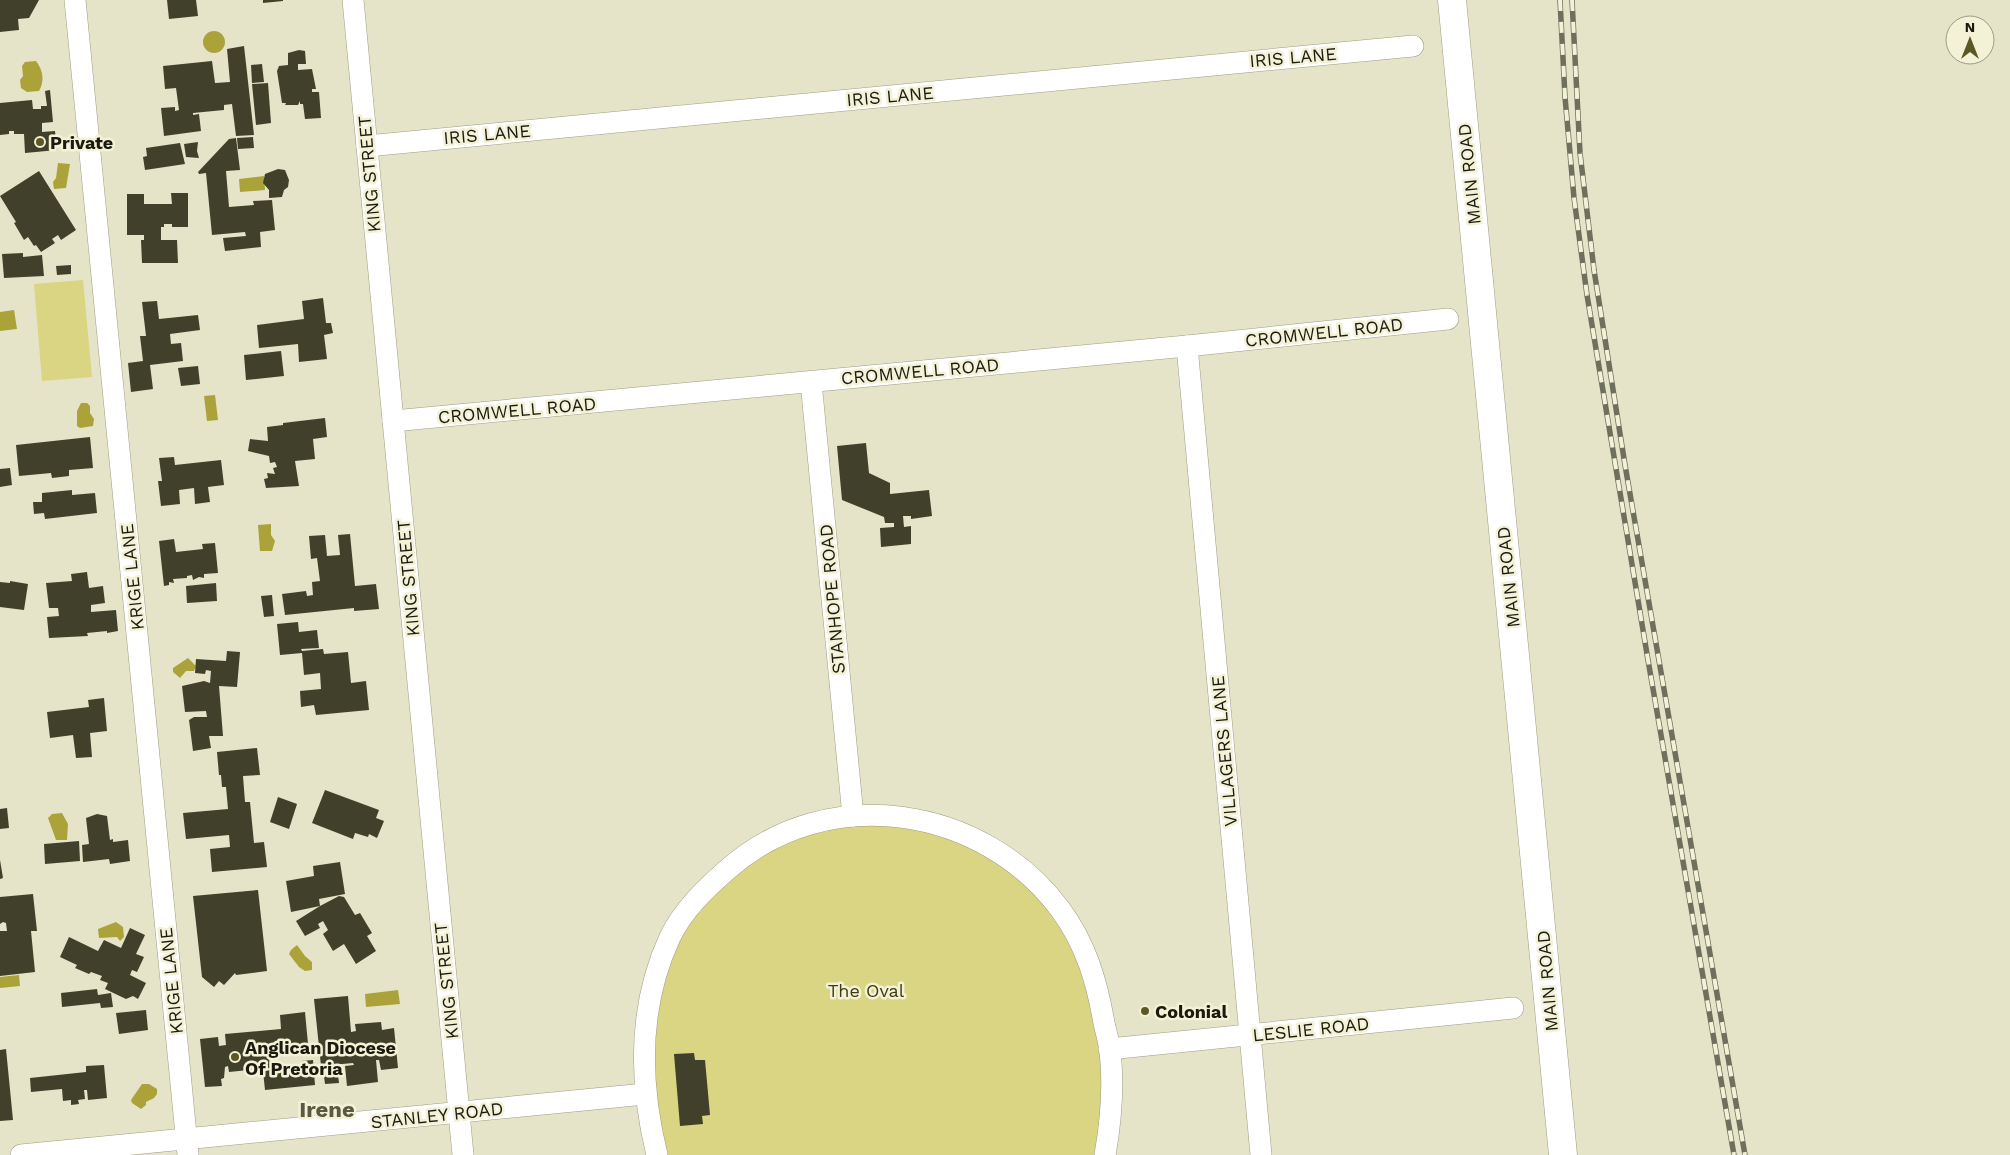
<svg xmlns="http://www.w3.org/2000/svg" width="2010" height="1155" font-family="'Work Sans',sans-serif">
<rect width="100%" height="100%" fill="#e5e4c9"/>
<g fill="#dad582">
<polygon points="83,280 92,377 42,381 34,284"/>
<polygon points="853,824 912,828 970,845 1013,870 1056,913 1078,955 1109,1056 1099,1155 658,1155 644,1053 673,930 749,859 798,836"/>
</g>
<g fill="#aba33a">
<circle cx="214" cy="42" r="11"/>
<path d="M36,61C43,70 45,81 39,91L27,92L21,88L20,80L23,76L22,66L25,62Z"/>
<polygon points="58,163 70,164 66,188 54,189 53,182 56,178"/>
<polygon points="264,176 265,190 240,192 239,179"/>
<polygon points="14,310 17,329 0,331 0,312"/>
<polygon points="215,395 218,420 207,421 204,396"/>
<polygon points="81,403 87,403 90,406 90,413 94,419 93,426 80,428 77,426 77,411"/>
<polygon points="271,524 271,535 275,541 272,551 260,551 258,525"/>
<polygon points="188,658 196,666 194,671 186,671 180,678 173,672 173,668"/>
<polygon points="62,813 68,824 67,840 56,840 48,818 52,814"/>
<polygon points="116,922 123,927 124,937 120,941 117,937 99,938 98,929"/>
<polygon points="297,945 305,956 312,962 312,970 305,971 299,967 289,954 291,950"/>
<polygon points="19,975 20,986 0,988 0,977"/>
<polygon points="398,990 400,1004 366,1007 365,994"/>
<polygon points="142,1084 149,1084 157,1089 157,1094 154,1098 146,1102 146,1105 141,1109 132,1103 131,1100"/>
</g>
<g fill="#41402a">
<polygon points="0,0 39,0 29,18 18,19 19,30 0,32"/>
<polygon points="167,0 196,0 198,16 169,19"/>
<polygon points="263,0 283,0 283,1 263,3"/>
<polygon points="244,46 254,135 236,136 232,104 224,105 224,110 193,113 193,115 199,114 201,131 164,136 161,108 175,107 175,111 179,110 176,88 165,89 163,66 212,61 215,83 230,82 227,49"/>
<polygon points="299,50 305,51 306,64 298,64 298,70 312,69 316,89 312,89 312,92 319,92 321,118 305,119 303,104 300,104 300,101 298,105 285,105 286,103 282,103 277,71 279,66 288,65 288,53"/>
<polygon points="262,64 264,82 252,83 251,65"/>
<polygon points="268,83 271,123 256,125 252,84"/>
<polygon points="50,90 53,122 42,123 42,132 55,131 57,150 25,153 24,134 14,134 14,131 9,131 9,134 0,135 0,103 32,100 33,109 41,109 41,106 47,106 45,91"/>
<polygon points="253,137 254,148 238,149 237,138"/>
<polygon points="236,138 240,170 226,171 229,207 254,205 253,201 272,200 275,230 260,232 261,247 225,251 223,238 246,236 245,232 212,235 206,173 199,174 198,172 229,139"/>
<polygon points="198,142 197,151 199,158 186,157 184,144"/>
<polygon points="180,143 185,164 145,170 143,157 147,156 146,148"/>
<polygon points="278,169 285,170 289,180 288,187 284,190 282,197 269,198 269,190 263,183 265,174"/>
<polygon points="39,171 76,230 61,240 58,235 52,239 55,243 41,252 36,245 34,246 28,237 24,240 14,223 16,222 0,196"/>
<polygon points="171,193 188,193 188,227 172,227 172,224 164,224 164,227 161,227 161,240 177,240 178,263 142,263 141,240 144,240 144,235 127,235 127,194 144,194 144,204 172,204"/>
<polygon points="23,253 23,257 42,255 44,276 4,278 2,254"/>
<polygon points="71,265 71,274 57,275 56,266"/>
<polygon points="323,298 326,323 331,323 333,333 324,335 327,359 299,362 298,344 259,348 257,325 304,319 302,301"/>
<polygon points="157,301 159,319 198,315 200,330 170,334 171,344 181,343 183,361 150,365 153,389 131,392 128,363 143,361 140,336 146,336 142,302"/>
<polygon points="281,351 284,376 246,380 244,355"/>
<polygon points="198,366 200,384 181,386 178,368"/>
<polygon points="325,418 327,437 313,439 315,459 295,461 299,486 266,488 264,479 268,478 267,473 275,474 273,468 277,467 275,462 270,463 269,456 248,451 250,439 268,441 267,427 283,425 283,423"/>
<polygon points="90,437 93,468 69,470 69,476 52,478 51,473 19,476 16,445"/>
<polygon points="866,443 869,473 890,483 890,494 929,490 932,516 911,519 911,516 903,516 904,527 911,526 911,544 881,547 880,528 894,527 894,523 885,523 884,517 842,500 837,446"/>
<polygon points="174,457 175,465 221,460 224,485 208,487 210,502 195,504 194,488 179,490 180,504 161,506 158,481 162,481 159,458"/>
<polygon points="10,468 12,485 0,487 0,469"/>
<polygon points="72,490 72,495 95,493 97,513 45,519 44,513 34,514 33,502 42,502 42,493"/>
<polygon points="350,534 355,586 376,584 379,609 354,611 354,608 285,615 282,594 306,591 307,596 313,595 312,582 320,581 317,558 311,559 309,536 325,535 327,556 340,555 338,535"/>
<polygon points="174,539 176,552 203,549 202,544 215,543 218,573 204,574 204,578 199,577 193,580 192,575 187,576 187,578 173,579 174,583 169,582 169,585 164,586 159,541"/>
<polygon points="87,572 89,588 103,586 105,603 91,605 91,612 116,610 118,631 107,633 107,631 87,633 88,636 49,638 47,617 59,616 58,608 49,608 46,583 72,581 71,574"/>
<polygon points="10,581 28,584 24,610 0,607 0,582 10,583"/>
<polygon points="216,583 217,601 187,603 186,586"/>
<polygon points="272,595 274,616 264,617 261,596"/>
<polygon points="298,622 299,632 317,630 319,648 301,649 302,651 323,649 324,654 348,652 351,683 366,681 369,710 316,715 314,705 301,707 300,691 321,689 320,673 304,675 302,653 280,655 277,624"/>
<polygon points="227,651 240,652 237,687 219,686 223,736 209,736 211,748 193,751 189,720 194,717 207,717 206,711 185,712 182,686 204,681 210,683 211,671 206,670 205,674 195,673 196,659 226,661"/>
<polygon points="104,698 107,731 90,733 92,757 76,758 73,735 50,738 47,712 89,707 88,700"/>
<polygon points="257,748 260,775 243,776 245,802 250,802 254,843 264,842 267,867 212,872 210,849 230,847 229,835 186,839 183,813 228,809 226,787 222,787 221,775 219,775 217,752"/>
<polygon points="325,790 379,810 376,818 384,821 377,838 369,834 368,837 355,833 353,839 312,823"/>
<polygon points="278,797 297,804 289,829 270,822"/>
<polygon points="7,808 9,828 0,829 0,809"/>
<polygon points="97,814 107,816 110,840 113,839 113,842 128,840 130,861 110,864 109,859 83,862 82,845 89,844 86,818"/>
<polygon points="79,841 80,861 45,864 44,844"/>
<polygon points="0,860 3,878 0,879"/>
<polygon points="340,862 345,894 319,899 320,906 339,896 344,897 355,915 360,913 372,933 367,936 376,951 356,964 344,944 333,951 323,934 328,930 323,921 318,924 320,928 305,936 296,921 320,906 291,912 286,881 314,876 313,866"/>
<polygon points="258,890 267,971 236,975 235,973 224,985 219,981 214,987 202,977 193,896"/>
<polygon points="33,894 37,931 31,931 35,972 0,976 0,931 7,931 6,923 3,922 0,924 0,897"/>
<polygon points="130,928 145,935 136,954 144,957 137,972 132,970 130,975 146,983 138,999 133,996 126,999 105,989 108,983 100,980 102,976 91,972 89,974 75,968 77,965 60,957 69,937 98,951 104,940 121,948"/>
<polygon points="97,989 98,995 111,993 113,1007 101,1008 100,1003 62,1007 61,993"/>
<polygon points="348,996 351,1032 356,1031 355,1024 381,1022 382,1030 394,1028 398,1068 381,1070 379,1060 376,1060 378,1082 347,1086 345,1066 354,1065 353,1063 321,1066 314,999"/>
<polygon points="146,1010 148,1030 119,1034 116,1013"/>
<polygon points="305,1012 308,1044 268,1047 270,1068 229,1072 228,1066 225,1067 224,1078 221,1079 222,1086 205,1087 200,1039 218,1037 219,1046 226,1045 225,1034 281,1029 280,1015"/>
<polygon points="6,1049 13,1120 0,1121 0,1050"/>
<polygon points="694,1053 695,1060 705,1060 710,1115 702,1116 703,1124 680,1126 674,1054"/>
<polygon points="313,1060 315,1085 265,1090 263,1071 303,1067 302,1061"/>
<polygon points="104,1065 107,1098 88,1100 87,1090 84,1090 85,1099 78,1100 79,1104 71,1105 71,1100 63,1101 62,1089 31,1092 30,1078 86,1072 86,1066"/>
<polygon points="337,1068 339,1083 325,1084 323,1069"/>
</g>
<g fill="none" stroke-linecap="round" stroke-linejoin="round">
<g stroke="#9e9d84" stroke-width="22">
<g id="minor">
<polyline points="75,0 188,1155"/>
<polyline points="353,0 463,1155"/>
<polyline points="367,146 1413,46"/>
<polyline points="1187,346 1261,1155"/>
<polyline points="811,382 853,816"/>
<polyline points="393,421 1187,346 1448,319"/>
<polyline points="1109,1049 1513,1008"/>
<polyline points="21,1155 645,1094"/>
<path d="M657,1155C639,1082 638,1006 670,937C683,910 706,888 728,869C828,781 983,806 1060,909C1086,944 1097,982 1104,1023C1106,1032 1109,1042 1110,1051C1114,1086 1111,1121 1105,1155"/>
</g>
</g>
<g stroke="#9e9d84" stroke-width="29">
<polyline id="secondary" points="1452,0 1563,1155"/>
</g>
<use href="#minor" stroke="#fff" stroke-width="21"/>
<use href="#secondary" stroke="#fff" stroke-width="28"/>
<g stroke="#6f6f5e" stroke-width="5.5">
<g id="rail">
<polyline points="1560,0 1565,97 1574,198 1587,295 1648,660 1734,1155"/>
<polyline points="1572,0 1580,153 1594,270 1625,465 1745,1155"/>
</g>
</g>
<use href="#rail" stroke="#f3f1d6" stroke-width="4" stroke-dasharray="11" stroke-linecap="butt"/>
</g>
<g fill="#5c5825" stroke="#f3f1d6" stroke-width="2">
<circle cx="40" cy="142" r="5"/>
<circle cx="1145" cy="1011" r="5"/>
<circle cx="235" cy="1057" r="5"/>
</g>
<g text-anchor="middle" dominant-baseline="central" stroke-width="5" stroke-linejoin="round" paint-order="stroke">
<g font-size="18" fill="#1a1a10" stroke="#f3f1d6">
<text transform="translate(1293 57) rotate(-5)">IRIS LANE</text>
<text transform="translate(890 96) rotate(-5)">IRIS LANE</text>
<text transform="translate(487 134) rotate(-5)">IRIS LANE</text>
<text transform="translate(369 174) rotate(-95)">KING STREET</text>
<text transform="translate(1469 174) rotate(-96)">MAIN ROAD</text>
<text transform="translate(1324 332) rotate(-6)">CROMWELL ROAD</text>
<text transform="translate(920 371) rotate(-5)">CROMWELL ROAD</text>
<text transform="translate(517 410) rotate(-5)">CROMWELL ROAD</text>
<text transform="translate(132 577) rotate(-96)">KRIGE LANE</text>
<text transform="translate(1508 577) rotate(-96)">MAIN ROAD</text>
<text transform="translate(408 578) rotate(-95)">KING STREET</text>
<text transform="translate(832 599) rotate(-95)">STANHOPE ROAD</text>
<text transform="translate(1224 751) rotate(-95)">VILLAGERS LANE</text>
<text transform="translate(171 981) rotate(-96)">KRIGE LANE</text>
<text transform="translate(446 981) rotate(-96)">KING STREET</text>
<text transform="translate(1547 981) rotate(-95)">MAIN ROAD</text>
<text transform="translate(1311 1029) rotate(-6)">LESLIE ROAD</text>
<text transform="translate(437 1115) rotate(-6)">STANLEY ROAD</text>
</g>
<g font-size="18" font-weight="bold" fill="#1a1a10" stroke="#f3f1d6" text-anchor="start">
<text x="50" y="142">Private</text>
<text x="1155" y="1011">Colonial</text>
<text x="245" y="1047">Anglican Diocese<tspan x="245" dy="21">Of Pretoria</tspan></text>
</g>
<g font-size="18" fill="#3e3b0f" stroke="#f3f1d6">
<text x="866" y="990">The Oval</text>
</g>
<g font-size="22" font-weight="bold" fill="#5a5942" stroke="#f3f1d6">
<text x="327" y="1109">Irene</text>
</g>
</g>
<g transform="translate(1970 40)"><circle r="24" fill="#f3f1d6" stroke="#9c9b87"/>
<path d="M0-4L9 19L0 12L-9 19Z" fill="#5c5825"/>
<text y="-8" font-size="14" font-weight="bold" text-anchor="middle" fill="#1a1a10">N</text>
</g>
</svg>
